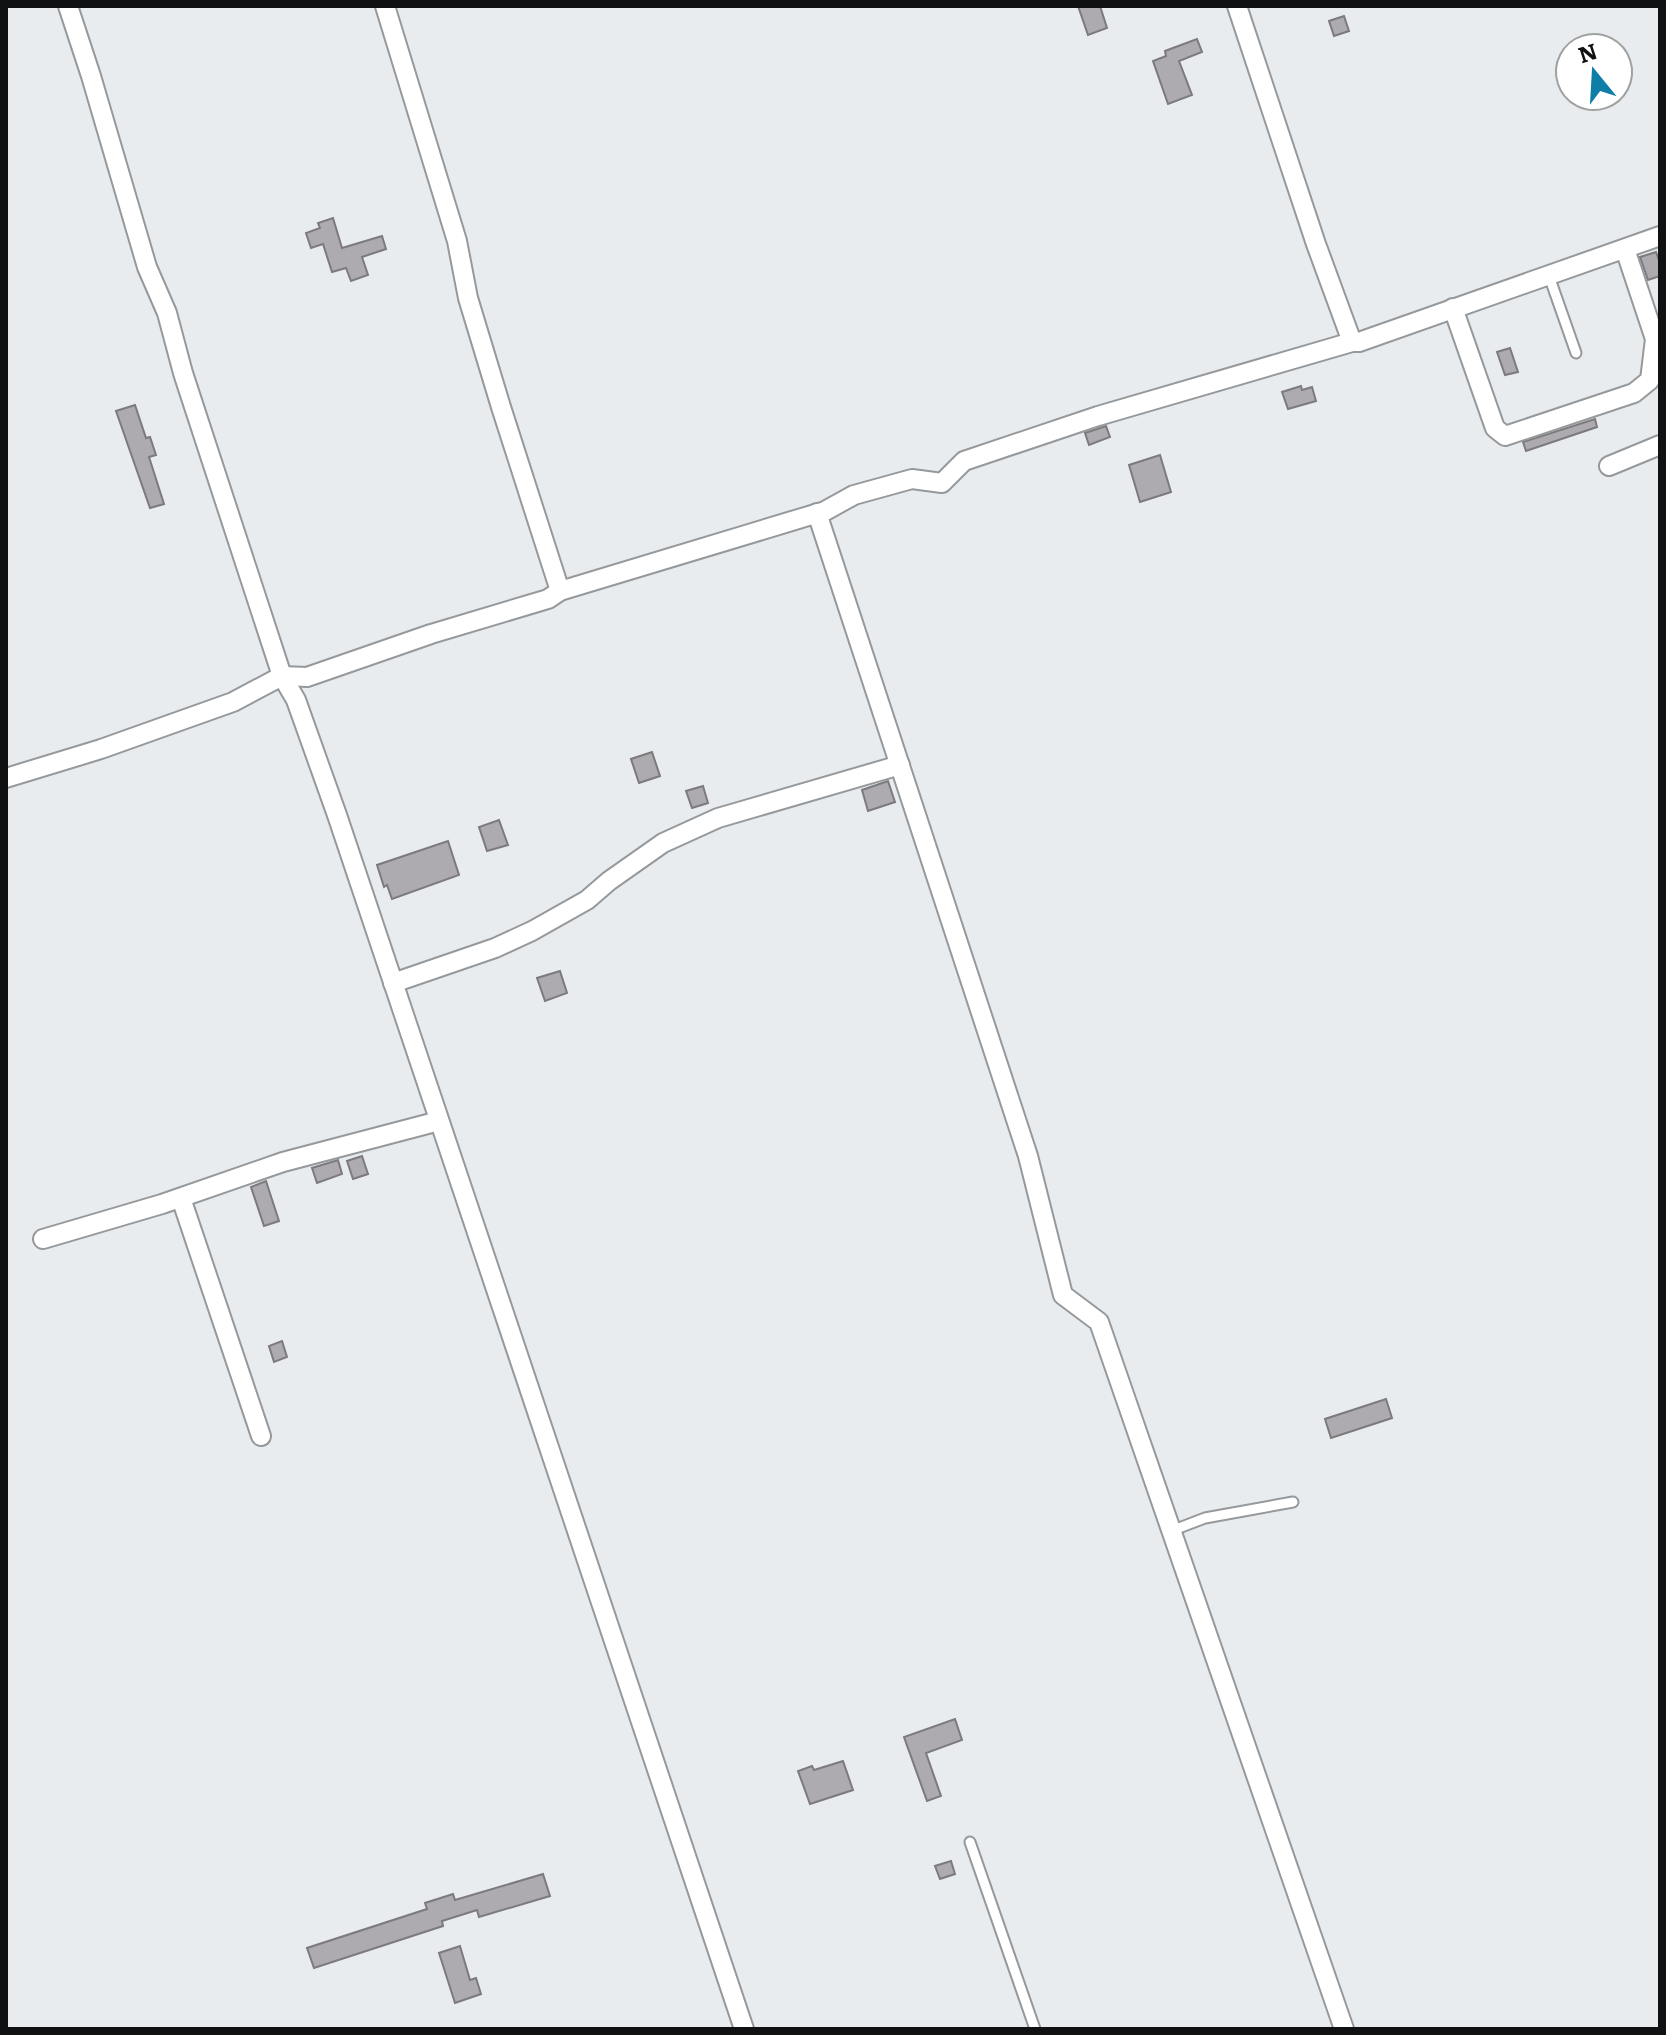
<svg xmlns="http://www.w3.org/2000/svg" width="1666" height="2035" font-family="Literata,serif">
<rect width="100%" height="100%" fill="#e8ecef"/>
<g fill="#adabaf" stroke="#7c7a7d" stroke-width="2">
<polygon points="1078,6 1100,6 1107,28 1088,35"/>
<polygon points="1344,16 1349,31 1334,36 1329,21"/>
<polygon points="1197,39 1202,52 1179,61 1192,95 1168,104 1153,61 1166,56 1165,51"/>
<polygon points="333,218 342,248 382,236 386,249 362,257 368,275 351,281 346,268 332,272 323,244 311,248 306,233 320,228 318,223"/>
<polygon points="1656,252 1660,263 1660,276 1648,280 1640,257"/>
<polygon points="1510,348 1518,372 1505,375 1497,352"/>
<polygon points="1301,386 1302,390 1312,387 1316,401 1288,409 1282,392"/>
<polygon points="135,405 146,438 150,437 156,455 149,457 164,504 150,508 116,411"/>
<polygon points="1595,419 1597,427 1526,451 1523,442"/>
<polygon points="1106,426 1110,437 1089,445 1085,433"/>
<polygon points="1160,455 1171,492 1140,502 1129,465"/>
<polygon points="652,752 660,776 639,783 631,759"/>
<polygon points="888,781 895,802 868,811 862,790"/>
<polygon points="703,786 708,803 692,808 686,791"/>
<polygon points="499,820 508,845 487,851 479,827"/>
<polygon points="448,841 459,875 392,899 387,885 384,887 377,865"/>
<polygon points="560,971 567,993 545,1001 537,978"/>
<polygon points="362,1156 368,1174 353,1179 347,1161"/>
<polygon points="338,1160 342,1174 317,1183 312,1168"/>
<polygon points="266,1181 279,1221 264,1226 251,1187"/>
<polygon points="282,1341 287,1357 274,1362 269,1346"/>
<polygon points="1386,1399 1392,1418 1331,1438 1325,1419"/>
<polygon points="955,1719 962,1740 926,1753 941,1796 927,1801 904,1737"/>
<polygon points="843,1761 853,1790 810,1804 798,1771 812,1766 814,1770"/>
<polygon points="951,1861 955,1874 940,1879 935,1866"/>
<polygon points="543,1874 550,1896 479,1917 477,1910 442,1921 443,1926 314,1968 307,1948 427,1909 425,1903 453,1894 455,1900"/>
<polygon points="460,1946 470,1980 476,1978 481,1994 455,2003 439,1953"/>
</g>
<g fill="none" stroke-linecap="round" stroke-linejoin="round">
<g stroke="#96999c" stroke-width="13">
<g id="service">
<polyline points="1549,276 1576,353"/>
<polyline points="1171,1531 1205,1518 1293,1502"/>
<polyline points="970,1842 1035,2029"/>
</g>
</g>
<g stroke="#96999c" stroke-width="22">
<g id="minor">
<polyline points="68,6 91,76 147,267 167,313 183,373 282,676 296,700 337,815 744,2029"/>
<polyline points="385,6 457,241 468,298 501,407 560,591"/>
<polyline points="1237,6 1316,244 1352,342 1359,342 1660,236"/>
<polyline points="1453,308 1495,428 1505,436 1634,393 1650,380 1655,339 1625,249"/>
<polyline points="1609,466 1660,445"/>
<polyline points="817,513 1028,1156 1063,1295 1099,1322 1344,2029"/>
<polyline points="6,778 101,749 233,702 282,676 307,677 431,634 548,599 560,591 825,511 854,495 912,479 942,483 964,461 1098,416 1352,342"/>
<polyline points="393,983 495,948 532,931 587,900 609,881 663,843 718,818 900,765"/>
<polyline points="181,1198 261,1436"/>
<polyline points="43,1239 162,1204 283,1162 439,1121"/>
</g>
</g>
<use href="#service" stroke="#fff" stroke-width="9"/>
<use href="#minor" stroke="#fff" stroke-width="18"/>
</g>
<rect width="1666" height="2035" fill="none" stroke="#101112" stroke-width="16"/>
<g transform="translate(1594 72) rotate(342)"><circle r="38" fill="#ffffff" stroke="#9fa0a0" stroke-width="2"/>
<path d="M0-6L14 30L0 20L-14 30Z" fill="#0e7ea6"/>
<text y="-12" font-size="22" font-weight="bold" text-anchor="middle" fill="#101112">N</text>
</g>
</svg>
